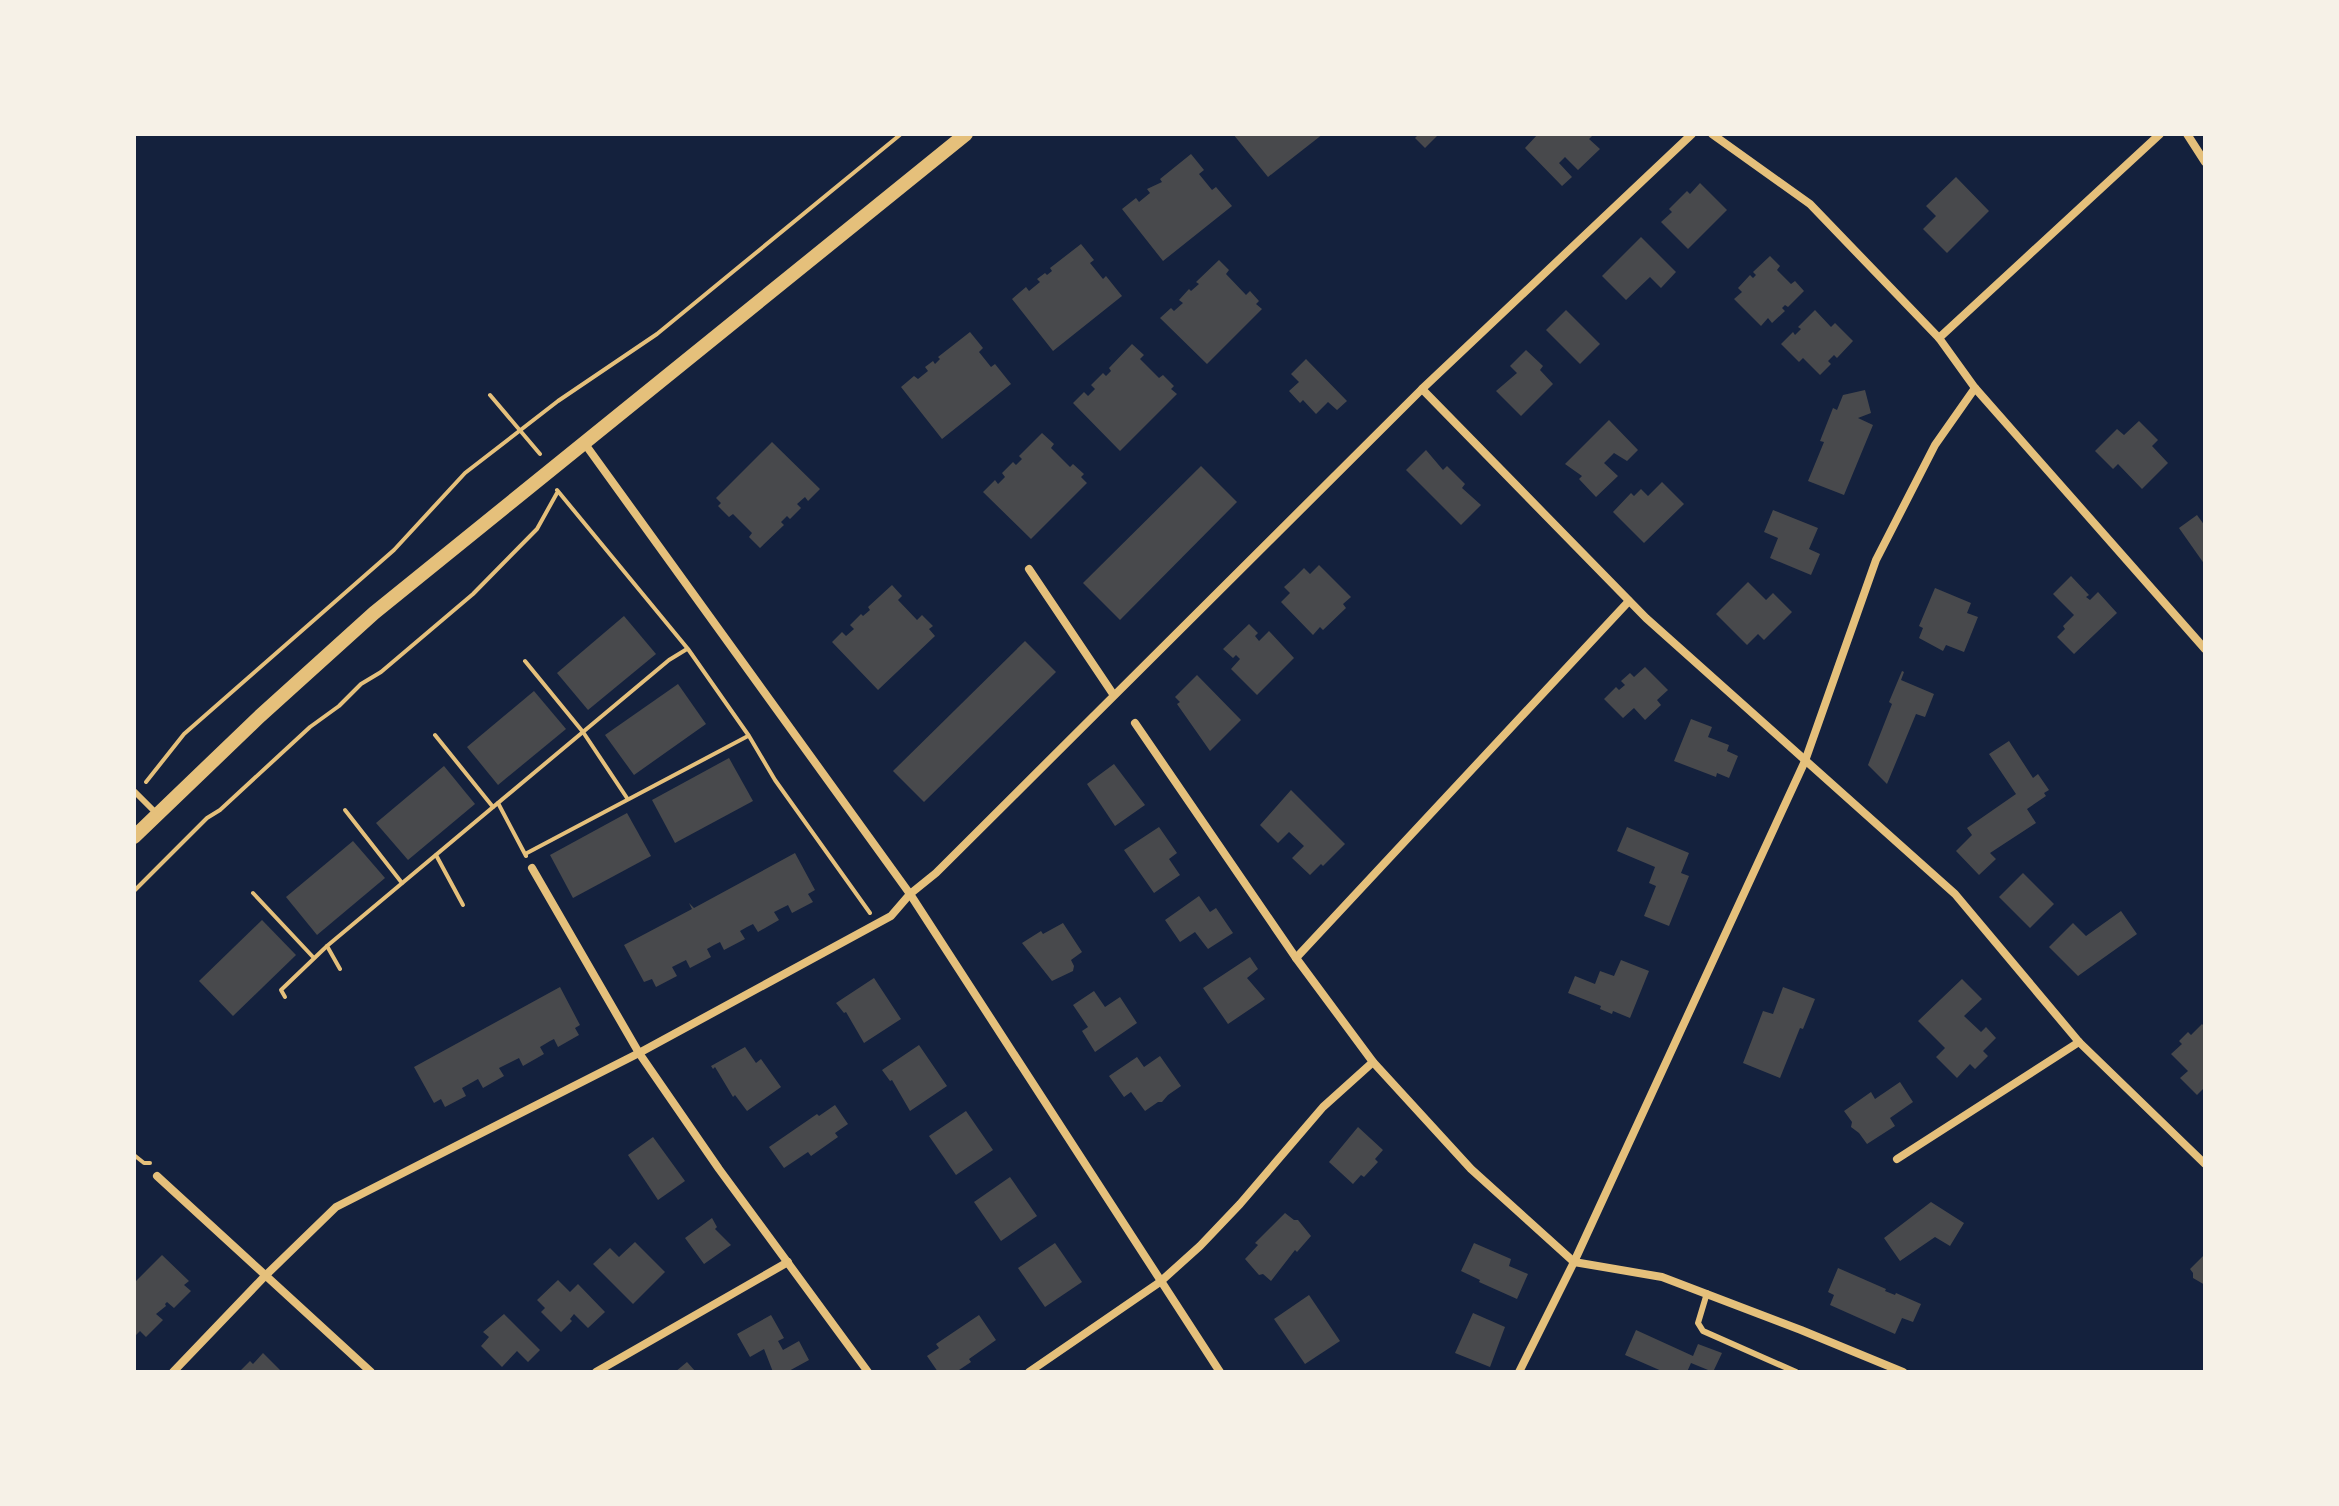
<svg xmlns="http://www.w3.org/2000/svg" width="2339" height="1506" font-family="'Zilla Slab',serif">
<rect width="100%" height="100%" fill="#14213d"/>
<g fill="#48494c">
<polygon points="1233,134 1323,134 1268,177"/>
<polygon points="1419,134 1439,134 1425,148 1415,138"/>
<polygon points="1538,134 1594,134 1589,139 1600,149 1578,170 1565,157 1559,163 1572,177 1562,186 1525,148"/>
<polygon points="1191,154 1204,170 1199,174 1212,190 1216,187 1232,206 1163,261 1122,209 1136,198 1139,202 1150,193 1147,189 1162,182 1160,179"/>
<polygon points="1956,177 1989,211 1947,253 1923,229 1936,216 1926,206"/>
<polygon points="1700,183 1727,210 1688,249 1661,222 1672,212 1669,209 1687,191 1690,194"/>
<polygon points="1641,237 1676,272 1661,288 1650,277 1626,300 1602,276"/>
<polygon points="1081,244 1094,260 1090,263 1103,279 1106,276 1122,296 1053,351 1012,299 1026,287 1029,291 1040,282 1037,279 1045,273 1047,275 1052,271 1050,268"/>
<polygon points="1770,256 1780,266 1777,270 1791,284 1795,281 1804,291 1788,307 1785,305 1782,308 1785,311 1772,323 1768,318 1761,326 1734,299 1742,292 1738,288 1750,275 1753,278 1756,275 1753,272"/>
<polygon points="1219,260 1229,270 1226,274 1246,295 1250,291 1259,301 1256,304 1262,309 1207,364 1160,318 1171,308 1174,311 1183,303 1179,300 1189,289 1191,291 1199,284 1196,282"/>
<polygon points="1566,310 1600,344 1580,364 1546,330"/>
<polygon points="1815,310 1831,327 1835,323 1853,341 1837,358 1834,355 1828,361 1831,364 1820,375 1803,358 1799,362 1781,344 1793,332 1795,335 1801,329 1798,327"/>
<polygon points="970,332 983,348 979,352 991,367 995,364 1011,384 942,439 901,387 914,376 918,379 928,371 925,367 933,361 935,364 940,359 938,357"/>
<polygon points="1132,344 1144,355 1140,359 1159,378 1163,375 1174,386 1171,389 1177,394 1120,451 1073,403 1084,392 1088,396 1095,389 1091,385 1103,373 1106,376 1111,371 1109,368"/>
<polygon points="1526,350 1543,366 1540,370 1553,384 1521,416 1496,391 1517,373 1510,366"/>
<polygon points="1306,359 1347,401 1337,410 1328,402 1316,414 1303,400 1300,403 1289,391 1299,382 1291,374"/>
<polygon points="1865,390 1871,413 1858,418 1873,425 1844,495 1808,481 1824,442 1820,441 1833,408 1837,410 1843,395"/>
<polygon points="1609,420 1638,450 1627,461 1614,453 1604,463 1618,476 1596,497 1579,479 1582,476 1565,464"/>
<polygon points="2139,421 2158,440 2152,446 2168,463 2142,489 2118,464 2113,469 2095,451 2117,429 2124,435"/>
<polygon points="1042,433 1054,444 1051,448 1070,467 1073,464 1084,474 1081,477 1087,483 1031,539 983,492 995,480 998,484 1005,477 1002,473 1013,462 1016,465 1022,459 1019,456"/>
<polygon points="772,442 820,489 808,501 805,497 797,504 801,508 790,519 787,516 781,522 784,525 760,548 749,537 752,533 733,514 729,517 718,506 721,503 716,498"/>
<polygon points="1426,450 1443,470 1447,466 1465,484 1462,488 1481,505 1461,525 1406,470"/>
<polygon points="1201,466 1237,502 1120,620 1083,583"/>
<polygon points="1662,482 1684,504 1644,543 1613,512 1631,493 1634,496 1641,489 1648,496"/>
<polygon points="1773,510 1818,528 1809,549 1820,554 1811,575 1770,558 1778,538 1764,532"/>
<polygon points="2197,515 2205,526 2205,565 2179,528"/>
<polygon points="1319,565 1351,597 1343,604 1346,608 1323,630 1320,627 1313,635 1281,602 1290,593 1284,587 1294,578 1304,568 1310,574"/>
<polygon points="2071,576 2089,595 2086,597 2090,600 2098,592 2117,613 2074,654 2057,637 2065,629 2063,626 2074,615 2053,594"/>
<polygon points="1748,582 1766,600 1773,593 1792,612 1764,640 1758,634 1747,645 1716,614"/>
<polygon points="892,585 902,596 898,600 917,620 922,615 933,626 929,629 935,636 878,690 832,642 842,632 846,636 854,629 850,625 861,614 863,616 870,610 868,607"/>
<polygon points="1935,588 1971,603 1967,613 1978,617 1964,652 1946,645 1943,651 1919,638 1923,628 1919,626"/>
<polygon points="624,616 656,654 588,710 557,673"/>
<polygon points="1249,624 1258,633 1255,636 1259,641 1269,631 1294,658 1257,695 1231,669 1240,659 1236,655 1233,658 1223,649"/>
<polygon points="1025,641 1056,672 924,802 893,771"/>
<polygon points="1645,667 1668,690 1657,700 1661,705 1645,720 1634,708 1623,718 1604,699 1616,687 1619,690 1625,685 1621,681 1630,673 1634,677"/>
<polygon points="1902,671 1904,672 1901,680 1934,694 1925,717 1916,714 1887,784 1868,765 1892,704 1889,702"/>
<polygon points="1197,675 1241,720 1210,751 1177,704 1180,702 1175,697"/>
<polygon points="678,684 706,724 634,775 605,735"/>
<polygon points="534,691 566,729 498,785 467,747"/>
<polygon points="1691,719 1712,727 1708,737 1729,745 1727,751 1738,756 1729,778 1717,773 1716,777 1674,761"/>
<polygon points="2009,741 2033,778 2038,774 2049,790 2044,793 2046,796 2027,809 2036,823 1990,853 1996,859 1979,875 1956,851 1972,835 1967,828 2016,794 1989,754"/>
<polygon points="729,758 753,801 675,843 652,800"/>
<polygon points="1114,764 1145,805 1115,826 1087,784"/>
<polygon points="444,766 475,804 408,860 376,823"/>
<polygon points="1291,790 1345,844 1323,866 1321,864 1310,875 1292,858 1304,846 1289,832 1278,843 1260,825"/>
<polygon points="627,813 651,856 573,898 550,855"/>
<polygon points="1159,827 1177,853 1169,859 1180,875 1154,893 1124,850"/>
<polygon points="1627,827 1689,853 1681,873 1689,876 1669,926 1644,916 1656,886 1649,883 1655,867 1617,851"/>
<polygon points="353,841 385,878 317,935 286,897"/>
<polygon points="795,853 815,890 808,894 813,902 792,913 788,905 774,912 779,920 758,932 753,924 747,927 740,931 745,939 724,950 720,942 714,945 707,949 711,957 690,968 686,960 672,967 677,976 656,987 652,979 644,982 624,945 692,909 689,903 694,908"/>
<polygon points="2023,873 2054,904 2030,928 1999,897"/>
<polygon points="1199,896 1210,912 1216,908 1233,933 1208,949 1195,932 1180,942 1165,920"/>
<polygon points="2121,911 2137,934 2078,976 2049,947 2073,923 2086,936"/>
<polygon points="262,920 296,955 233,1016 199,981"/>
<polygon points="1063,923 1082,952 1071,960 1074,966 1073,971 1052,981 1022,943 1041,931 1043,934"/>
<polygon points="1250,957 1258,969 1247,978 1265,999 1228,1024 1203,988"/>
<polygon points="1621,960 1649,971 1630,1018 1613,1011 1612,1014 1600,1009 1601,1006 1568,993 1575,976 1595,984 1600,971 1614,976"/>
<polygon points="874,978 901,1019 864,1043 846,1012 844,1013 836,1003"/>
<polygon points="1962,979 1982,999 1964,1016 1981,1032 1986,1027 1996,1038 1983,1051 1988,1056 1975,1069 1970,1064 1957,1078 1936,1057 1945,1048 1918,1021"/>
<polygon points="560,987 580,1025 575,1028 579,1035 558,1047 554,1039 550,1041 540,1047 544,1054 523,1066 519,1058 499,1068 504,1076 483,1088 478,1079 462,1088 466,1096 445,1107 441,1099 434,1103 414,1067"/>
<polygon points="1783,987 1815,999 1803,1029 1800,1028 1780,1078 1743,1063 1763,1011 1773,1014"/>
<polygon points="1094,991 1105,1007 1120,997 1137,1023 1095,1052 1082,1031 1088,1027 1073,1005"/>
<polygon points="2202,1024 2205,1027 2205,1087 2197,1095 2180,1078 2188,1071 2171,1054 2182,1044 2179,1041 2188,1032 2191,1035"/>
<polygon points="919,1045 947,1086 910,1111 892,1080 890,1081 882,1070"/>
<polygon points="745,1047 756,1063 761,1059 781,1087 747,1111 735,1095 733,1097 715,1067 713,1069 711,1066"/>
<polygon points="1160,1056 1181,1086 1168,1095 1162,1102 1158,1102 1145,1111 1131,1092 1124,1097 1109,1076 1137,1057 1144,1067"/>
<polygon points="1900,1082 1913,1102 1890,1118 1895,1126 1867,1144 1859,1133 1851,1127 1852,1122 1844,1111 1871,1092 1875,1099"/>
<polygon points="835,1105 848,1124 835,1133 838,1137 811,1156 808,1152 784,1168 769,1147 817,1114 819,1116"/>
<polygon points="966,1111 993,1150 956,1175 929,1136"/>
<polygon points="1358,1127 1383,1150 1375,1159 1378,1162 1364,1177 1361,1175 1353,1184 1329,1162"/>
<polygon points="653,1137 685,1181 658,1200 628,1155"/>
<polygon points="1010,1177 1037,1216 1001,1241 974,1202"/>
<polygon points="1931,1202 1964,1223 1950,1246 1935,1237 1900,1261 1884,1238"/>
<polygon points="1285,1213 1294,1220 1298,1220 1311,1236 1297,1252 1295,1250 1271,1281 1263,1274 1259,1275 1245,1259 1258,1245 1255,1243"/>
<polygon points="712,1218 717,1227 715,1229 731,1245 704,1264 685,1238"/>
<polygon points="635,1242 665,1272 633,1304 593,1264 610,1248 619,1257"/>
<polygon points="1055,1243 1082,1282 1045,1307 1018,1268"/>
<polygon points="1474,1243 1511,1259 1509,1266 1528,1274 1517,1299 1479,1282 1480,1280 1461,1271"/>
<polygon points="2205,1254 2205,1285 2193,1278 2193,1273 2190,1269"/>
<polygon points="162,1255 189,1281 184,1285 191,1291 174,1308 167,1302 165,1304 166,1306 156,1314 163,1320 146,1337 140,1331 134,1337 134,1283"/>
<polygon points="1838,1268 1886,1289 1885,1291 1895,1295 1896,1293 1921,1304 1913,1322 1902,1318 1895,1334 1830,1305 1834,1295 1828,1292"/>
<polygon points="558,1280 570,1292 578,1284 605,1312 588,1328 574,1314 570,1319 572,1321 561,1332 541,1312 545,1308 537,1300"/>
<polygon points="1309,1295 1340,1341 1305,1364 1274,1319"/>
<polygon points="1473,1313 1505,1327 1490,1367 1455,1353"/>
<polygon points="504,1314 540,1350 528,1362 517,1351 502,1367 481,1346 489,1337 483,1332"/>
<polygon points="771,1315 784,1338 778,1341 783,1350 799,1341 809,1360 787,1372 773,1372 764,1349 750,1357 737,1334"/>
<polygon points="979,1315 996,1340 969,1359 971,1362 956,1372 938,1372 927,1356 939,1348 936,1344"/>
<polygon points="1636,1330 1693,1356 1698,1344 1722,1353 1713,1372 1691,1363 1687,1372 1664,1372 1625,1355"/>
<polygon points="263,1353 282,1372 239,1372 250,1361 253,1364"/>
<polygon points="687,1362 696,1372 675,1372"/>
</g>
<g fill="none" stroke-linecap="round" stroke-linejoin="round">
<g stroke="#e5c07b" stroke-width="4">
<polyline points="490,395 540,454"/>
<polyline points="557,490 688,649 749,736 775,780 870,913"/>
<polyline points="525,661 583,732 627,798"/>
<polyline points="435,735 493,807"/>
<polyline points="146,782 184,734 394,550 465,473 558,401 657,334 901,134"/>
<polyline points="498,803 526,856"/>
<polyline points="345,810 402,883"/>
<polyline points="527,853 748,736"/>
<polyline points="436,855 463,905"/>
<polyline points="134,891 207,818 220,810 310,727 339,706 361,684 381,672 473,594 537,529 557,493"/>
<polyline points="253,893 313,957"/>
<polyline points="340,969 327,946 669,660 687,649"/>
<polyline points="285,997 281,990 327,946"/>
<polyline points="134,1155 144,1163 150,1163"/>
</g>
<g stroke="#e5c07b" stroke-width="6">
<polyline points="134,791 156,813"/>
<polyline points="1707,1293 1698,1323 1703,1331 1796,1372"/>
</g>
<g stroke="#e5c07b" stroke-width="8">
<polyline points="1712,134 1810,204 1939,338 1975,388 2205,649"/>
<polyline points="2187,134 2205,162"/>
<polyline points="1939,338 2160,134"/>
<polyline points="1422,389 1646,618 1955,894 2079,1042 2205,1164"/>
<polyline points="585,444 910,894 1220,1372"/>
<polyline points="1029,569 1113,694"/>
<polyline points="1135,723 1296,958 1373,1062 1471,1169 1574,1262 1662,1277 1801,1330 1903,1372"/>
<polyline points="532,868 639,1053 719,1169 868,1372"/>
<polyline points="1296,958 1629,601"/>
<polyline points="1897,1159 2079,1042"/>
<polyline points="157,1176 371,1372"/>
<polyline points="173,1372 264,1277 336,1207 639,1053 891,916 910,894 936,873 1422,389 1692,134"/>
<polyline points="596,1372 788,1262"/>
<polyline points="1029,1372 1160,1282 1200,1246 1240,1204 1323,1107 1373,1062"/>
<polyline points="1519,1372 1574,1262 1805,761 1876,560 1935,445 1975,388"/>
</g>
<polyline stroke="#e5c07b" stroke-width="14" points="134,837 260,716 374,613 966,134"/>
</g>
<rect width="2339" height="1506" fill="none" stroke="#f6f1e7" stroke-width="272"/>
</svg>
